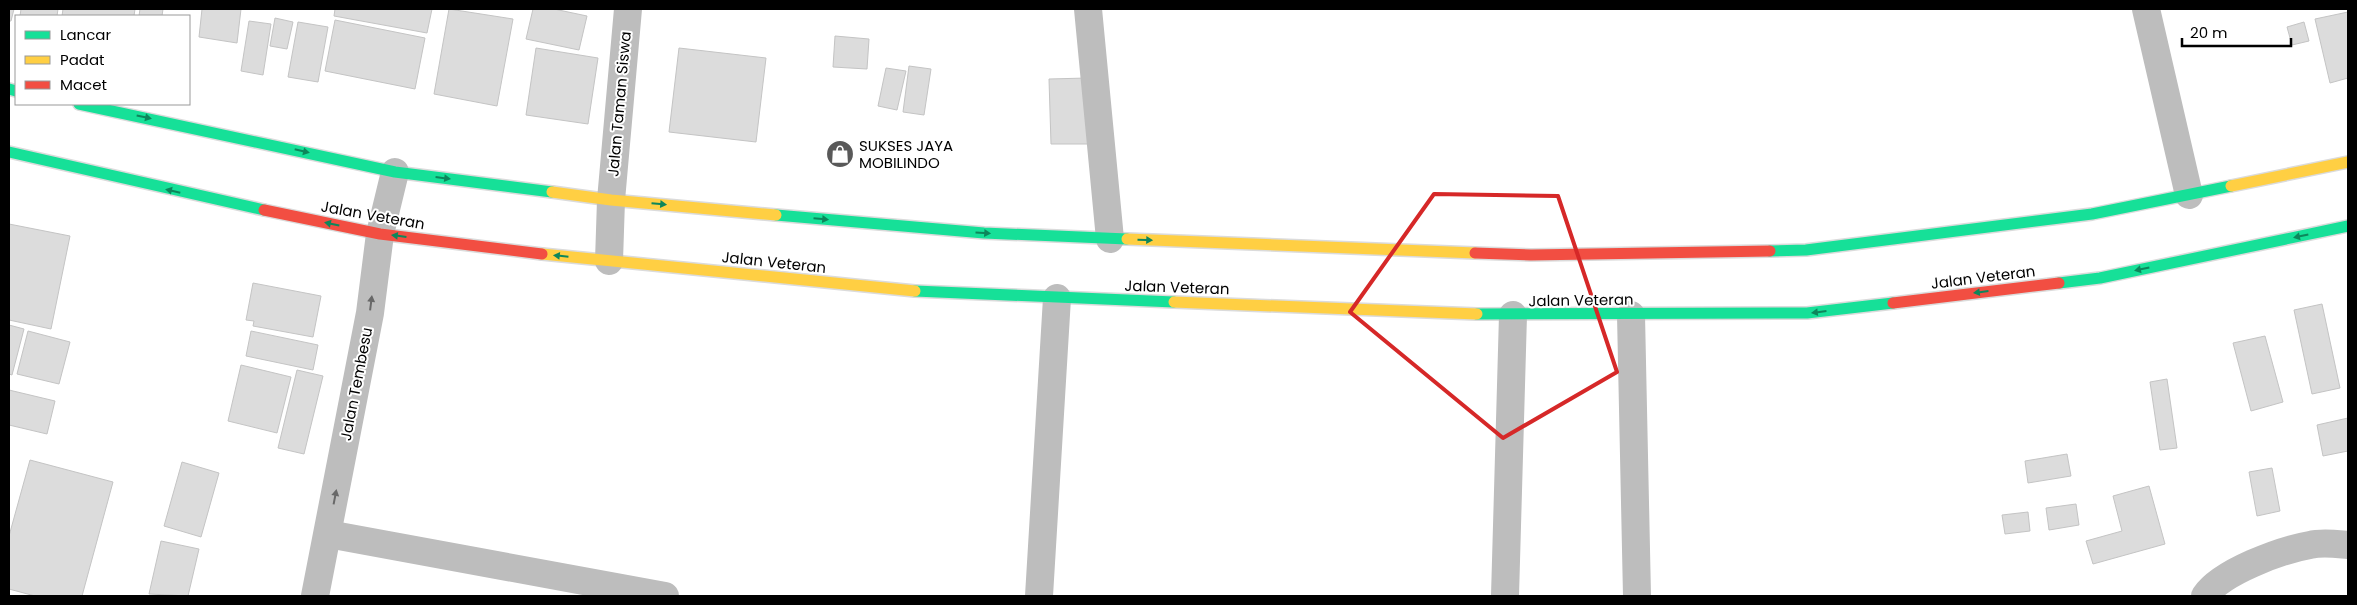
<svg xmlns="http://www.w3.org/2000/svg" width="2357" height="605" font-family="Poppins,sans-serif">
<rect width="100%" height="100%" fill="#fff"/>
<g fill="#dcdcdc" stroke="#c4c4c4">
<polygon points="9,9 14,9 11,21 9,21"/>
<polygon points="21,9 58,9 57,16 20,16"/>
<polygon points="63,9 135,9 134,16 62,16"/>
<polygon points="140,9 163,9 162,16 139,16"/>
<polygon points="202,9 241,9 237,43 199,37"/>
<polygon points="335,9 432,9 427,33 334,16"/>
<polygon points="449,9 513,19 497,106 434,94"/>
<polygon points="533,9 554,9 587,16 579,50 526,39"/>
<polygon points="2348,12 2348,78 2330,83 2315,19"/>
<polygon points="275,18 293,22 287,49 270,46"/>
<polygon points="335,20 425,38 415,89 325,71"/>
<polygon points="249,21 271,24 263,75 241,71"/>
<polygon points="298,22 328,27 318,82 288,77"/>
<polygon points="2304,22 2309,41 2292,45 2287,27"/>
<polygon points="835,36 869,39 867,69 833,67"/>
<polygon points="536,48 598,58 588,124 526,115"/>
<polygon points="679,48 766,58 756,142 669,132"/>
<polygon points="909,66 931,69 924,115 903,112"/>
<polygon points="886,68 906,71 897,110 878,106"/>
<polygon points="1087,78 1089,144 1051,144 1049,79"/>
<polygon points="9,224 70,236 51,329 9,320"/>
<polygon points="253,283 321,296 313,337 253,326 254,321 246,320"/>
<polygon points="2322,304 2340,388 2312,394 2294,310"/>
<polygon points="9,325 24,329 12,375 9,374"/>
<polygon points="28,331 70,342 59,384 17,374"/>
<polygon points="251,331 318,345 313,370 246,356"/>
<polygon points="2265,336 2283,402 2251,411 2233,343"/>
<polygon points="241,365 291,377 277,433 228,421"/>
<polygon points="297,370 323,376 304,454 278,448"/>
<polygon points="2167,379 2177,448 2160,450 2150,382"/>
<polygon points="9,390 55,401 47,434 9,425"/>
<polygon points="2348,418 2348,451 2323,456 2317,425"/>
<polygon points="2067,454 2071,476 2028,483 2025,461"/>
<polygon points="30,460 113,482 82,596 35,596 9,589 9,536"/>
<polygon points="182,462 219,473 201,537 164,526"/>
<polygon points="2272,468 2280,511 2257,516 2249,472"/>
<polygon points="2149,486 2165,544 2093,564 2086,541 2122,531 2113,496"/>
<polygon points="2076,504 2079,525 2049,530 2046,508"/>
<polygon points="2028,512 2030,531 2005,534 2002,515"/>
<polygon points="161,541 199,549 188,596 149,594"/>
</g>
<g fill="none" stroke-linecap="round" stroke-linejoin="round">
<g stroke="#dbdbdb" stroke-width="14">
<g id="fast">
<polyline points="9,89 16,91"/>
<polyline points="79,104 395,172 552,192"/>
<polyline points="9,152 264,210"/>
<polyline points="776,215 984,233 1127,239"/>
<polyline points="1770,251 1806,250 2092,214 2231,186"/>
<polyline points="2059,283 2100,278 2348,226"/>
<polyline points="915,291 1174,302"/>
<polyline points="1477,314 1807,313 1893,303"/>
</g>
</g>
<g stroke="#dbdbdb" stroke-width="14">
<g id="slow">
<polyline points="2231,186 2348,162"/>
<polyline points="552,192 611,200 776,215"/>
<polyline points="1127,239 1475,253"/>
<polyline points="542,254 915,291"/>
<polyline points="1174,302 1477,314"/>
</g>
</g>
<g stroke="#dbdbdb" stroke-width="14">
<g id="jam">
<polyline points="264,210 380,234 542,254"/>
<polyline points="1475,253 1531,255 1770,251"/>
<polyline points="1893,303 2059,283"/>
</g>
</g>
<g stroke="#bdbdbd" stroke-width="28">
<polyline points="1088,9 1110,239"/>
<polyline points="2146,9 2189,195"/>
<polyline points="609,261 611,200 628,9"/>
<polyline points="1631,315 1637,596"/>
<polyline points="328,534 665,596"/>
<polyline points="315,596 370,313 380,234 395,172"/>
<polyline points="1039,596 1057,298"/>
<polyline points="1505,596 1513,315"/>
<path d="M2205,596C2221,572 2281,550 2310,545C2322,542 2336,544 2348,545"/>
</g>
<use href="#fast" stroke="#16e098" stroke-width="11"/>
<use href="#slow" stroke="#ffcf43" stroke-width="11"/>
<use href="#jam" stroke="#f24e42" stroke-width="11"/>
</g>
<defs><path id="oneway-solid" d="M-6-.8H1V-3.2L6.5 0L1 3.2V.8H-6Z" transform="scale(1.25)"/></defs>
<g fill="#0d865b">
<use href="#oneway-solid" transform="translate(144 117) rotate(12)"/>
<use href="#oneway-solid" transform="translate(302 151) rotate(13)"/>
<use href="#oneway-solid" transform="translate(443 178) rotate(7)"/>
<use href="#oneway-solid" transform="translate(173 191) rotate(-167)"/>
<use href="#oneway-solid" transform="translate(659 204) rotate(5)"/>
<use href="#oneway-solid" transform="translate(821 219) rotate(5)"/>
<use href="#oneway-solid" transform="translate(332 224) rotate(-168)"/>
<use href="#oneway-solid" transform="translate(983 233) rotate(4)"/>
<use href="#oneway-solid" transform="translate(399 236) rotate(-173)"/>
<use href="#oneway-solid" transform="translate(2301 236) rotate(168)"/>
<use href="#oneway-solid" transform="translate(1145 240) rotate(2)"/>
<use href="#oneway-solid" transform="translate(561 256) rotate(-174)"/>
<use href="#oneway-solid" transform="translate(2142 269) rotate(168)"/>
<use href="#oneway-solid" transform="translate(1981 292) rotate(173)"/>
<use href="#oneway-solid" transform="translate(1819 312) rotate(173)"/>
</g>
<g fill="#686868">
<use href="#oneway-solid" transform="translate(371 303) rotate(-83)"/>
<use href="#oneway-solid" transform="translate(335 497) rotate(-79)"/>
</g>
<path fill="none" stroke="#d62828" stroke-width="4" stroke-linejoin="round" d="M1434,194L1558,196L1617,372L1503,438L1350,312Z"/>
<defs>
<g id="shop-disc" transform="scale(1.4375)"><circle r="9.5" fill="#595959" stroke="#fff"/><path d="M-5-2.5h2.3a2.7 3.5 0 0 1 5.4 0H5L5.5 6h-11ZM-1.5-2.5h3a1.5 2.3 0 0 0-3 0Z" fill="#fff"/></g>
</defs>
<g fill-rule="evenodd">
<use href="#shop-disc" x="840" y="154"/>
</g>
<g text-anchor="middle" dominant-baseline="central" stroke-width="4" stroke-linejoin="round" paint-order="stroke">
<g font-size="15" fill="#000" stroke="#fff">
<text transform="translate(619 104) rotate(-85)">Jalan Taman Siswa</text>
<text transform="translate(373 215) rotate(10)">Jalan Veteran</text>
<text transform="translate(774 262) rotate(6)">Jalan Veteran</text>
<text transform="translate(1983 277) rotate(-7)">Jalan Veteran</text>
<text transform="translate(1177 287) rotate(2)">Jalan Veteran</text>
<text transform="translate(1581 300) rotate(-1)">Jalan Veteran</text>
<text transform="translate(356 384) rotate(-79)">Jalan Tembesu</text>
</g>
<g font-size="15" fill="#000" stroke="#fff" text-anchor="start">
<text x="859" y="145">SUKSES JAYA<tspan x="859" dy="17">MOBILINDO</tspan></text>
</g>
</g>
<rect width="2357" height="605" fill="none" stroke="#000000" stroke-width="20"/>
<rect x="15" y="15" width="175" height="90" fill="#ffffff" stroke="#999999"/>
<rect x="25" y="31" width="25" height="8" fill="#16e098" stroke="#999999"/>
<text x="60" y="40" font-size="15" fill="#000000">Lancar</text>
<rect x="25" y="56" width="25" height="8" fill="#ffcf43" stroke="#999999"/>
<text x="60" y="65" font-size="15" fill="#000000">Padat</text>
<rect x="25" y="81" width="25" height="8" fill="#f24e42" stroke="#999999"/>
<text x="60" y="90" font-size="15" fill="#000000">Macet</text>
<path d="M2182 38v8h109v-8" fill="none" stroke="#000000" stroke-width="2.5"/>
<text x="2190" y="38" font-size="15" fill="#000000" stroke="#ffffff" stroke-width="4" paint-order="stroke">20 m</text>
</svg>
